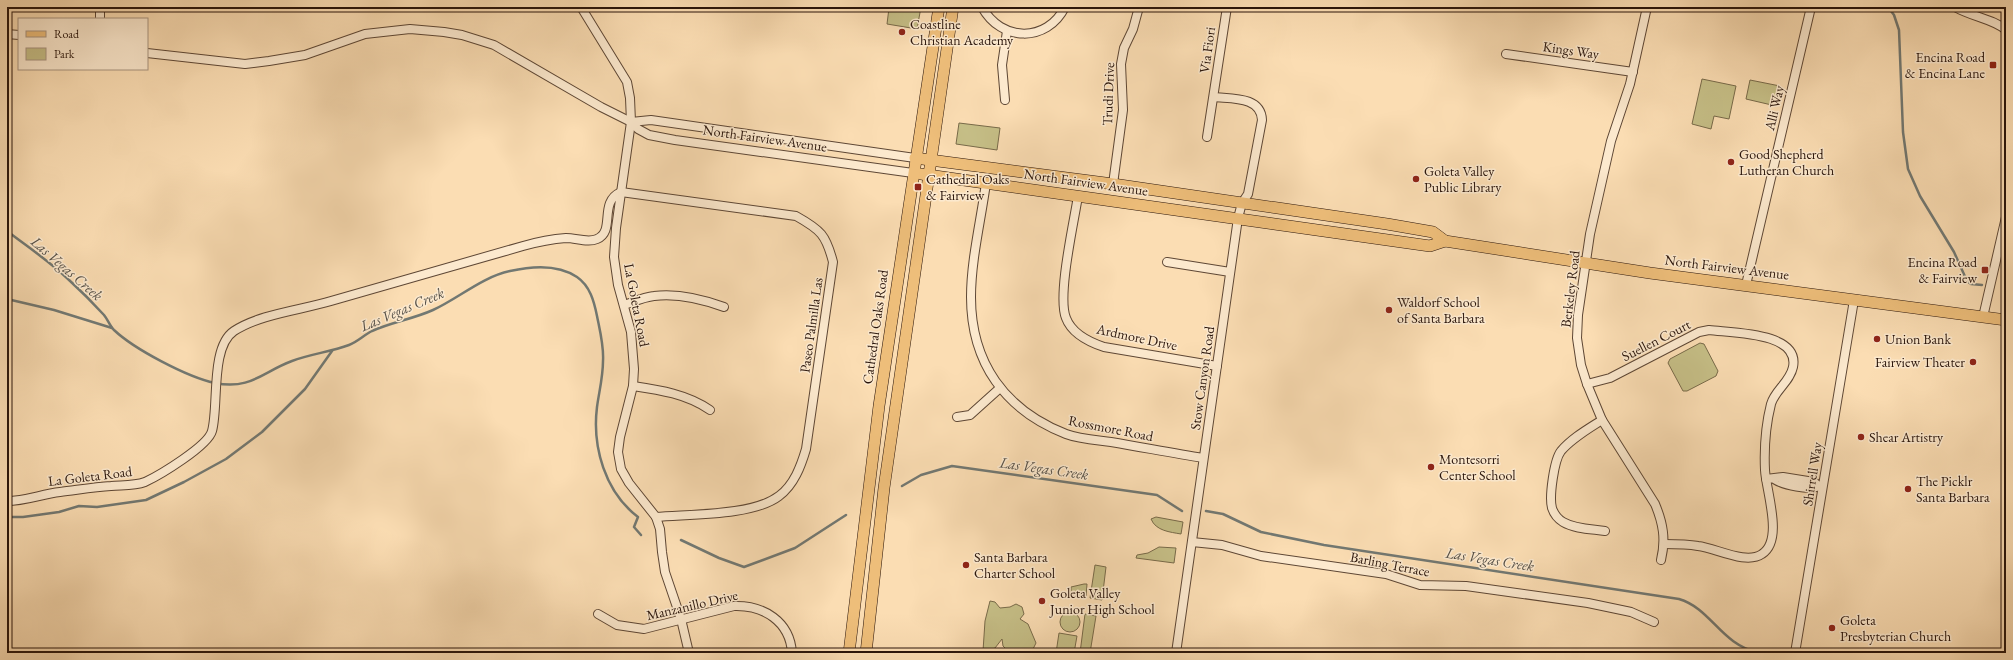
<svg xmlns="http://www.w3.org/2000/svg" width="2013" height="660" font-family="'EB Garamond',serif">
<rect width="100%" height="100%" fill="#fbddb3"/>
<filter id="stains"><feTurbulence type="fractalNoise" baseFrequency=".005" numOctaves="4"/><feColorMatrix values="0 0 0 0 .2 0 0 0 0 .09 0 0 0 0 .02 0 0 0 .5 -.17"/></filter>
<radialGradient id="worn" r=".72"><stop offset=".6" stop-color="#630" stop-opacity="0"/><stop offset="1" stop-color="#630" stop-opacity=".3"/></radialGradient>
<g fill="#c6bf87" stroke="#786a49">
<polygon points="888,7 921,7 917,29 887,24 889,8"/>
<polygon points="1702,79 1736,86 1729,119 1714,116 1711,129 1692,124"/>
<polygon points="1750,80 1780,86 1776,106 1746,99"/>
<polygon points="959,123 1000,128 997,150 956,144"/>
<polygon points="1700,343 1704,344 1718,371 1716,376 1687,391 1683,391 1668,363 1670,359"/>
<path d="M1156,517L1183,522L1181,534C1170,532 1156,531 1151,519Z"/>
<polygon points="1159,547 1176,548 1174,563 1136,558 1137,555 1148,553"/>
<polygon points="1095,565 1106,567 1102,600 1090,598"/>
<polygon points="1084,584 1087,584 1086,597 1071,595 1071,587"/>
<polygon points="990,601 995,602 1000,608 1010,607 1016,604 1022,607 1024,614 1020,619 1028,624 1036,643 1031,653 1010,653 1003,646 1002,639 995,648 986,653 983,651 985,621"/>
<circle cx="1070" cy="622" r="10"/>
<polygon points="1085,614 1096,616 1090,653 1080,653"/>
<polygon points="1059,633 1077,636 1074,653 1056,653"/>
</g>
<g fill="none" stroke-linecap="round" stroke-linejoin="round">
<g stroke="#727872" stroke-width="2.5">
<polyline points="1888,7 1894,15 1899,30 1903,132 1908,169 1920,196 1954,252 1967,281 1971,284 1982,285"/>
<path d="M7,231C28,247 49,261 68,279C80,290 93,303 104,315C108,320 110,326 114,330C134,349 187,377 215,383C251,390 262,372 292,361C310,354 330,352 349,345C357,342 364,335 372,331C392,322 413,319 433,310C459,298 482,277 510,271C532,266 558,264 577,277C590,286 594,301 597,316C600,331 604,346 603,361C603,377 599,392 597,407C592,447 605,492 638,517L634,527L641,535"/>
<polyline points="7,299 54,310 112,328"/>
<polyline points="902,486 921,475 952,466 1157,495 1182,511"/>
<path d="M1206,511L1223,514L1261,532L1324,545L1679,599C1712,609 1720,644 1759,653"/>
<polyline points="7,517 23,517 59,512 79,506 97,507 146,500 184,482 226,459 262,432 305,389 332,351"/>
<polyline points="681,540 719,558 744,567 795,548 846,515"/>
</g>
<g stroke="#5e4735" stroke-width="10">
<g id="minor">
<polyline points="581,7 627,82 630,98 631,122 616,228 614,257 618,285 631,332 634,369 633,386 620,437 618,452 621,469 629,483 656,517 660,529 662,552 665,572 681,619 689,653"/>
<path d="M982,7C1001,42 1047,43 1065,7"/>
<path d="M1647,7L1630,84L1611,141L1590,234L1578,315L1577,338L1581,365L1587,384L1602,420L1655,504C1663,523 1666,539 1661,560"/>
<path d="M1955,7C1972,17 1994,19 2006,30"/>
<polyline points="100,19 100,7"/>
<polyline points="7,34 19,35"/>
<polyline points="147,53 245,64 269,61 305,55 365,34 410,29 444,32 462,35 494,45 601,107 631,122 638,129 649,135 675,140 913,173"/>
<polyline points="1506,54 1633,72"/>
<polyline points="1005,100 1002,65 1007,31"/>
<polyline points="631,122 651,120 915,158"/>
<polyline points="1207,137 1227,7"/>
<path d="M986,183C981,220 971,260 971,297C971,363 1005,410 1066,434C1079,439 1096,440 1111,442C1141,447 1172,453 1203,458"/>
<polyline points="1113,184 1123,110 1121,64 1124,48 1133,29 1139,7"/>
<path d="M1078,196C1074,222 1057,296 1066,318C1072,334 1089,342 1104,347L1217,366"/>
<polyline points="1167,262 1230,272"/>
<polyline points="1746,285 1811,7"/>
<path d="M624,305C633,302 644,297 654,296C677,293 702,299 724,307"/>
<polyline points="1983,317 2006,217"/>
<path d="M1587,384L1610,378L1699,332L1709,330C1732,333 1800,332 1793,367C1790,382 1775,390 1771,404C1766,424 1764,448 1765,470C1766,491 1784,540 1762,554C1746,565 1716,548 1698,546C1687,544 1676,544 1664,544"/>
<path d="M633,386C660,390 687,394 710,410"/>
<polyline points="957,417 970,415 1000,388"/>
<path d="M1602,420C1588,429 1572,438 1561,451C1554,460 1549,497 1552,508C1554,514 1558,519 1563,522C1575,529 1591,529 1605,531"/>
<path d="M1766,479L1783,477L1814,482L1819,486C1810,491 1783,485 1774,479"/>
<path d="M7,501C25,501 42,494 60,492C77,490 94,487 111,486C122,485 134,486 145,482C160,475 208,446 212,431C219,406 210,347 234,331C260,314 301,310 331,301C395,283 459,264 523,246C537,242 552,239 566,238C576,238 588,243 597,239C616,231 598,202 621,192L796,216C821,230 826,235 833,262L806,449C801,466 794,485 779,496C753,516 689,514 656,517"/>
<polyline points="1192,542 1222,545 1261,556 1386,574 1420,585 1466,586 1588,603 1631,612 1654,622"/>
<path d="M598,614L617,625L644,629L734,606C763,605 790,621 792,653"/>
<path d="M1176,653L1238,218L1242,203L1248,194L1262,120C1261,96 1231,99 1214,97"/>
<polyline points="1795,653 1854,300"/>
</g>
</g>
<g stroke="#2a150b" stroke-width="12">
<g id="major">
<polyline points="915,158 1113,184 1387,224 1433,232 1445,241 1650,273 2006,320"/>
<polyline points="921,174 1430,246 1445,241"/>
<polyline points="849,653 879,406 939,7"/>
<polyline points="866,653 884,488 953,7"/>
</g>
</g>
<use href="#minor" stroke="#fce9ce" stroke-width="8"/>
<use href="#major" stroke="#eebe7a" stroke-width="11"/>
</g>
<g fill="#8f2418" stroke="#fce9ce" stroke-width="1.5">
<circle cx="902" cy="32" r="4"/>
<rect x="1989" y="61" width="8" height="8" rx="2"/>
<circle cx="1731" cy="162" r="4"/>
<circle cx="1416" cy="179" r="4"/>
<rect x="914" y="183" width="8" height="8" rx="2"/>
<rect x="1981" y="266" width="8" height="8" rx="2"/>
<circle cx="1389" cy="310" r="4"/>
<circle cx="1877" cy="339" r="4"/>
<circle cx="1973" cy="362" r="4"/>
<circle cx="1861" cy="437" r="4"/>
<circle cx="1431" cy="467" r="4"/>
<circle cx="1908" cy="489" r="4"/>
<circle cx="966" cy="565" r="4"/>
<circle cx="1042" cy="601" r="4"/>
<circle cx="1832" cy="628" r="4"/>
</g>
<g text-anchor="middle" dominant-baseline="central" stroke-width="3" stroke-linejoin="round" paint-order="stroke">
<g font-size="14" fill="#2a150b" stroke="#fce9ce" text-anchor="start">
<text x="910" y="24">Coastline<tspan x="910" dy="16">Christian Academy</tspan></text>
<text x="1985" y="57" text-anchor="end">Encina Road<tspan x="1985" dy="16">&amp; Encina Lane</tspan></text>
<text x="1739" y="154">Good Shepherd<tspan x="1739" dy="16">Lutheran Church</tspan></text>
<text x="1424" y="171">Goleta Valley<tspan x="1424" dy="16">Public Library</tspan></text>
<text x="926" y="179">Cathedral Oaks<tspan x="926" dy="16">&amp; Fairview</tspan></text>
<text x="1977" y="262" text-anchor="end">Encina Road<tspan x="1977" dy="16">&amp; Fairview</tspan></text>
<text x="1397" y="302">Waldorf School<tspan x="1397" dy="16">of Santa Barbara</tspan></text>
<text x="1885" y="339">Union Bank</text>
<text x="1965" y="362" text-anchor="end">Fairview Theater</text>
<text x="1869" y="437">Shear Artistry</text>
<text x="1439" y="459">Montesorri<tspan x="1439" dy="16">Center School</tspan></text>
<text x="1916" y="481">The Picklr<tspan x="1916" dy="16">Santa Barbara</tspan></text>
<text x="974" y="557">Santa Barbara<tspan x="974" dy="16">Charter School</tspan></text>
<text x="1050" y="593">Goleta Valley<tspan x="1050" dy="16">Junior High School</tspan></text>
<text x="1840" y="620">Goleta<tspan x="1840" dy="16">Presbyterian Church</tspan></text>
</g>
<g font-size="14" fill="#2a150b" stroke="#fce9ce">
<text transform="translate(1207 50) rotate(-82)">Via Fiori</text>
<text transform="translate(1571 50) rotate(8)">Kings Way</text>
<text transform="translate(1108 94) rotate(-88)">Trudi Drive</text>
<text transform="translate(1774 108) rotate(-77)">Alli Way</text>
<text transform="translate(765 138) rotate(8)">North Fairview Avenue</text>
<text transform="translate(1086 182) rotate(8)">North Fairview Avenue</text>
<text transform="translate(1727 267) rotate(7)">North Fairview Avenue</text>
<text transform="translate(1570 289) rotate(-83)">Berkeley Road</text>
<text transform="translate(637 305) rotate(79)">La Goleta Road</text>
<text transform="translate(811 325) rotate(-82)">Paseo Palmilla Las</text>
<text transform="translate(875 327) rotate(-82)">Cathedral Oaks Road</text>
<text transform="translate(1137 337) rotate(12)">Ardmore Drive</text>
<text transform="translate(1656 340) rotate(-27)">Suellen Court</text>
<text transform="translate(1202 378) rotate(-82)">Stow Canyon Road</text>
<text transform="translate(1111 428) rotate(11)">Rossmore Road</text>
<text transform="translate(1812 474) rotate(-81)">Shirrell Way</text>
<text transform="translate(90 476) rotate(-7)">La Goleta Road</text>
<text transform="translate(1390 564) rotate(11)">Barling Terrace</text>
<text transform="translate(692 605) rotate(-13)">Manzanillo Drive</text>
</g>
<g font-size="15" font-style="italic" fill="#544f47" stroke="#fce9ce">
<text transform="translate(67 268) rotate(41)">Las Vegas Creek</text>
<text transform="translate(402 309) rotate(-23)">Las Vegas Creek</text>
<text transform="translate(1044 468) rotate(8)">Las Vegas Creek</text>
<text transform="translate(1490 559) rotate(9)">Las Vegas Creek</text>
</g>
</g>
<rect width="2013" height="660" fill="none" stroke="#fbddb3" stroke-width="24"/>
<rect x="8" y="8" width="1997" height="644" fill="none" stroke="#2a150b" stroke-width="2"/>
<rect x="12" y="12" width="1989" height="636" fill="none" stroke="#2a150b"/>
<rect x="18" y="18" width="130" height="52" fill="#fce9ce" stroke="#a89480"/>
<rect x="26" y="31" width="20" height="6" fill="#eebe7a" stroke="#a89480"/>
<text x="54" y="38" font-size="12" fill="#2a150b">Road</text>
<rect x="26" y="48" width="20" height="12" fill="#c6bf87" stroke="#a89480"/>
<text x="54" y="58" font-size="12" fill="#2a150b">Park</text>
<rect width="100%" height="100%" filter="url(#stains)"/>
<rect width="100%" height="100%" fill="url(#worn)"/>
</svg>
